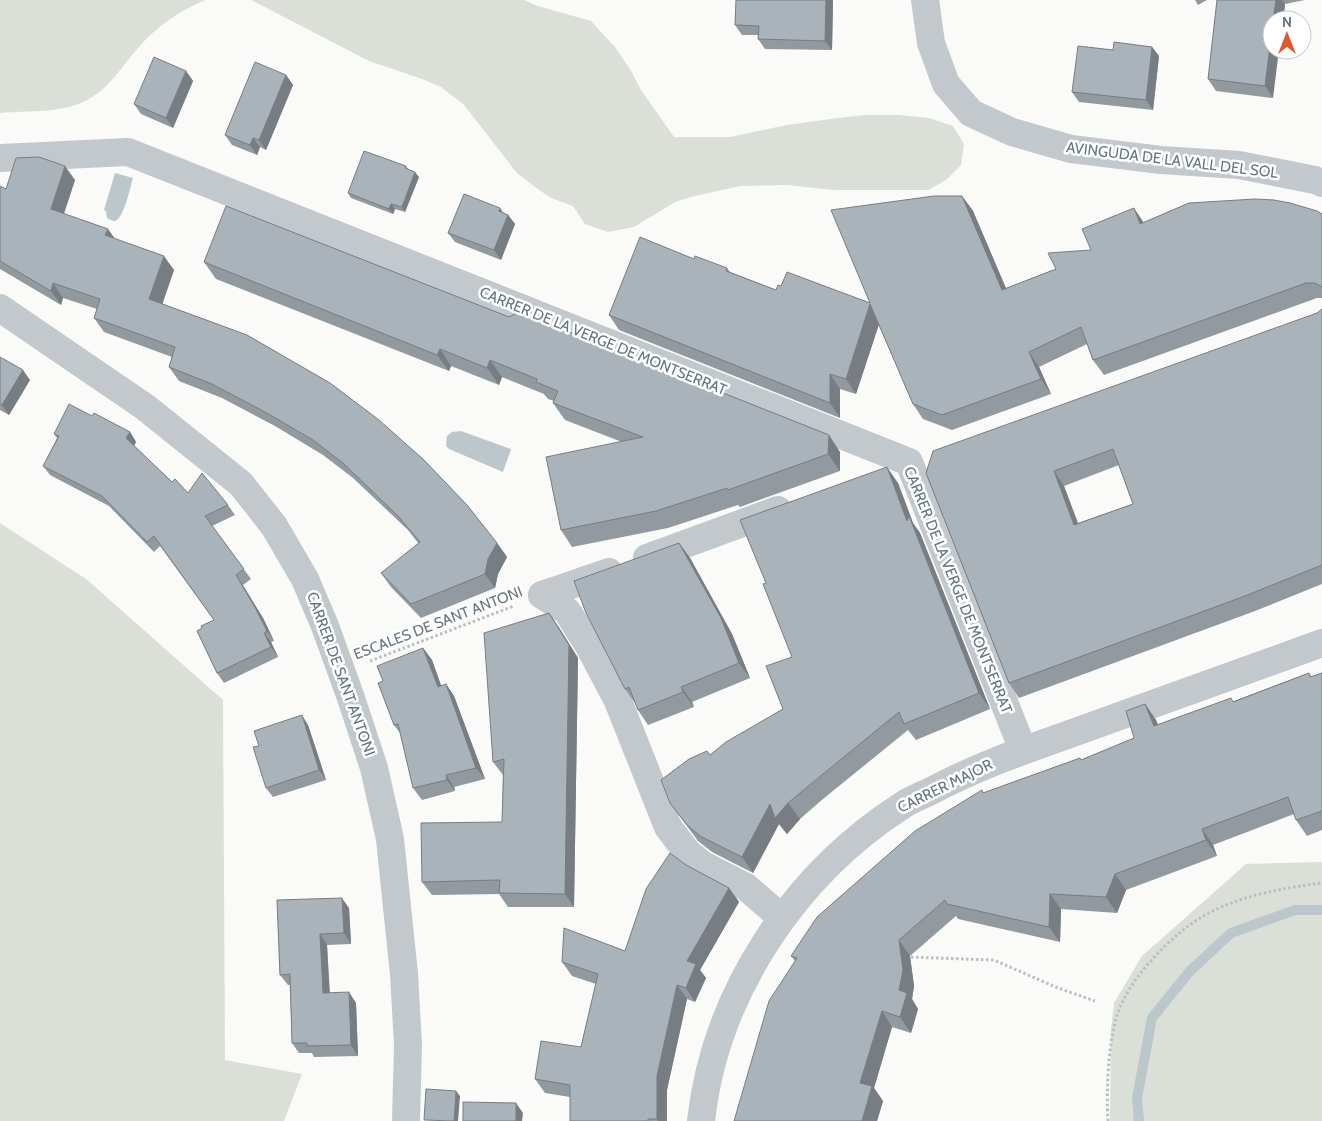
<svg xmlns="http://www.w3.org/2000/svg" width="1322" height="1121" font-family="Cabin,sans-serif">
<rect width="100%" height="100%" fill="#fafaf8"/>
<g fill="#dadfd7">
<path d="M0,0H206C180,10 156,27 138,48C122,66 109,89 87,100C62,114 28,110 0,113Z"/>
<polygon points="251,0 524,0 538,6 591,21 615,47 631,71 641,90 674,137 730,137 787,125 838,118 865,115 899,115 929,118 953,126 964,144 961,165 946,180 928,190 834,190 787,185 740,186 695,196 675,202 634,227 608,232 585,224 573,206 551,198 535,187 517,173 464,105 441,87 422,79 369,61"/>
<polygon points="0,523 86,579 223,700 225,1060 302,1074 284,1121 0,1121"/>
<polygon points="1322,862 1322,1121 1110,1121 1111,1029 1114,1003 1142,956 1246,864"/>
</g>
<g fill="#bbc7cb">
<path d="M115,173L133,178C130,188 124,218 115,221C112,221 109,219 107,218L106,211L104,210Z"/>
<polygon points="461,431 511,449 503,472 449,449 446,446 447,436 452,432"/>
</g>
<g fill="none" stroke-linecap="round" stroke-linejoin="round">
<polyline stroke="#bbc7cb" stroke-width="10" points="1139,1121 1137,1098 1152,1018 1190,971 1231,933 1295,910 1322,910"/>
<g stroke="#bbbfc2" stroke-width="3" stroke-dasharray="2.5 2.5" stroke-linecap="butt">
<polyline points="370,661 514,606"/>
<polyline points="906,957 994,960 1058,988 1095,1001"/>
<path d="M1108,1121C1106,1090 1108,1033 1121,1005C1131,983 1147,964 1164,947C1178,934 1191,922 1209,913C1243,895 1284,888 1322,883"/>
</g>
<g stroke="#c3c8cc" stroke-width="28">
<polyline points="925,0 931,43 946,84 971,113 1012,132 1071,149 1161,160 1239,165 1315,180 1322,183"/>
<polyline points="0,158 128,152 909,462 1023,750"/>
<polyline points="0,308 145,407 241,484 274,526 305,579 325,626 351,698 374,768 390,839 404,974 408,1045 406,1121"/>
<polyline points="647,558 778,510"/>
<polyline points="542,595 609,572"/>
<polyline points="542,595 567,611 589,646 618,701 668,827 687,852 703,865 746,887 782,918"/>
<path d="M701,1121C715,993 795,874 903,805C912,799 923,795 933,790C980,765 1031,748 1081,730C1161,701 1242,672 1322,643"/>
</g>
</g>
<g fill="#929a9f" fill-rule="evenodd">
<polygon points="736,0 833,0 832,50 765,49 758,39 758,35 742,35 735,25"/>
<polygon points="1195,0 1207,0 1198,5"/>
<polygon points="1217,0 1305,0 1285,4 1283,20 1272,20 1273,98 1216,91 1208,79"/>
<polygon points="1152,47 1159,56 1153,110 1079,102 1072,92 1113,50"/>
<polygon points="186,71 193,81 173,128 141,114 134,104"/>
<polygon points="286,75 293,85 266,150 260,147 257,155 232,145 225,135"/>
<polygon points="406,166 408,169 419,177 405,212 395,209 393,214 351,198 348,193"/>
<polygon points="75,180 64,214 114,239 174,270 162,304 497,543 507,557 498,574 495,588 421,618 391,587 381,573 419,544 408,530 353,478 323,455 275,426 222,398 179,381 169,367 172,357 104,332 94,318 97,309 63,298 61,305 0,269 0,186 6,189"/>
<polygon points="962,196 973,211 1006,288 1056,269 1143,222 1322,214 1322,298 1317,298 1104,375 1093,360 1087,344 1039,367 1051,394 952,430 923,419 913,404 879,324 856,394 840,389 840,418 619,330 609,315 727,268 730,272 776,290 781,286 870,303"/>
<polygon points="500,208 503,213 508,215 515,224 501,260 455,242 448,233"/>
<polygon points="204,262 840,452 840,471 740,507 738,505 668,528 572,547 561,530 622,442 565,420 553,403 554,401 548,399 544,394 502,377 499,385 451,366 449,371 216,279"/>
<path d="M1322,309V584L1255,611L1019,698L1009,683L926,473L1317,313ZM1119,465L1133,504L1078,523L1064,486Z"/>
<polygon points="0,357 30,380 9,415 0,410"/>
<polygon points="92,416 130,432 136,442 134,446 172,482 188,493 228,505 235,515 212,526 251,579 243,585 263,618 274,641 271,642 278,657 224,683 217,673 202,628 214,620 160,546 154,552 109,506 50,475 43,466 57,438 54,434"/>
<polygon points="898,483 913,523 920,533 990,709 916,740 908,730 823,799 800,819 787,834 779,824 753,873 712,852 698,841 670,803 710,755 783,709 792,657 766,583"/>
<polygon points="679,543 690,558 732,634 750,678 692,702 694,707 648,725 638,710 635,703 625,689"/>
<polygon points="558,626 578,658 574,907 508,907 499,894 432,895 422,882 502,822 503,775 493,762"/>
<polygon points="423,648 432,660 441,686 446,684 454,696 485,779 454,787 455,791 422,800 413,788 401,734 394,725 383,681"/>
<polygon points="1309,673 1312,677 1322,673 1322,830 1307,836 1296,820 1294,814 1213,845 1217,856 1126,890 1117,913 1061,909 1060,942 958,919 956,916 910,956 914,986 912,999 918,1009 911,1033 892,1027 874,1088 883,1101 877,1121 734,1121 795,961 791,956 985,793 1081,760 1134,738 1145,704 1156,720 1158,725 1234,701"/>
<polygon points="308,725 326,780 273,797 266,788 259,746"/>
<polygon points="686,865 729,888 739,902 700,970 706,978 695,1002 687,999 667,1090 667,1121 570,1121 570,1097 545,1093 535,1079 581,1047 596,984 572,976 562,962 625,951"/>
<polygon points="277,900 349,908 351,944 327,945 330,993 356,1003 358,1056 314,1057 312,1053 299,1053 292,1043 290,985 288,985 280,975"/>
</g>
<g fill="#777d82">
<polygon points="826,0 833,0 832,50 825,41"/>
<polygon points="1276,0 1282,0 1285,4 1283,20 1273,20"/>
<polygon points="1272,30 1272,50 1279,50 1273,98 1265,86"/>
<polygon points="1152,47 1159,56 1153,110 1146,100"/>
<polygon points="186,71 193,81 173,128 166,118"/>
<polygon points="286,75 293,85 266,150 259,140"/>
<polygon points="253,138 260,147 257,155 250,145"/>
<polygon points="65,166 75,180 60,224 51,209"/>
<polygon points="415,172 419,177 405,212 402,207"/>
<polygon points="962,196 973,211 1013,305 1002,290"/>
<polygon points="391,204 395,209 393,214 389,209"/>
<polygon points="500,208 506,218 508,215 515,224 501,260 494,250 499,211"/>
<polygon points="1134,208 1144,223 1140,224"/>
<polygon points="108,229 118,243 105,235"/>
<polygon points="164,256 174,270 159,314 149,299"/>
<polygon points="53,283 63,298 61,305 51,291"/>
<polygon points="870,304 881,318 856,394 846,379"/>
<polygon points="440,349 451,366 449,371 437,355"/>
<polygon points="1029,352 1039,367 1051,394 1041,379"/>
<polygon points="490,360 502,377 499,385 487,368"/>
<polygon points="23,370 30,380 9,415 2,405"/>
<polygon points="830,374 840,389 840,418 830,403"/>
<polygon points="130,432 136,442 133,448 126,438"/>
<polygon points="829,435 840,452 840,471 828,454"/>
<polygon points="887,467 898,483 913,523 920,533 990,709 979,693 907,521"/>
<polygon points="1054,471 1064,486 1084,540 1074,525"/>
<polygon points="497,543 507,557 498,574 495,588 485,574 488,559"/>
<polygon points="679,543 690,558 732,634 750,678 739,663"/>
<polygon points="236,575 263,618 274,641 267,631"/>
<polygon points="549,613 558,626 578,658 574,907 565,894"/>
<polygon points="264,633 271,642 278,657 271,647"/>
<polygon points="423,648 432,660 446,699 438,687"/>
<polygon points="446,684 454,696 485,779 476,768"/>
<polygon points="681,687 692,702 694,707 683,692"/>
<polygon points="1145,704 1156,720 1165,742 1154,726"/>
<polygon points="302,715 308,725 326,780 319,770"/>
<polygon points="446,775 454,787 455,791 447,780"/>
<polygon points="788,803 800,819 787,834 779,824 753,873 742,857 770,804"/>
<polygon points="1202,829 1213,845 1217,856 1206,840"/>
<polygon points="1115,874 1126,890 1117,913 1106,897"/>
<polygon points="729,888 739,902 700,970 706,978 695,1002 686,988 687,961"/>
<polygon points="1050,894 1061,909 1060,942 1049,927"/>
<polygon points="342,898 349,908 351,944 344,933"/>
<polygon points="320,934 327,945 330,1004 323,993"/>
<polygon points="899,940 910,956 914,986 912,999 918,1009 911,1033 900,1017"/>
<polygon points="677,985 687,999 667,1090 667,1121 658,1121 657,1119 657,1076"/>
<polygon points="349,992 356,1003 358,1056 351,1045"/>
<polygon points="882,1011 892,1027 874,1088 883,1101 877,1121 862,1121 860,1083"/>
<polygon points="456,1091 460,1096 458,1121 454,1121"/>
<polygon points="516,1103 523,1113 522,1121 516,1121"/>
</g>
<g fill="#aab3b9" stroke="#777d82" fill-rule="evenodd">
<polygon points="736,0 826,0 825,41 758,39 759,26 735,25"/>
<polygon points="1217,0 1276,0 1273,20 1272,20 1272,30 1265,86 1208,79"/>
<polygon points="1114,42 1152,47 1146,100 1072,92 1078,46 1113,50"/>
<polygon points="154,57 186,71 166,118 134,104"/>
<polygon points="255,62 286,75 259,140 253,138 250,145 225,135"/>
<polygon points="364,151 406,166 405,168 415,172 402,207 391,204 389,209 348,193"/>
<polygon points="39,157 65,166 51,209 108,229 105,235 164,256 149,299 247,335 330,383 379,420 424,460 467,505 497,543 488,559 485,574 411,604 381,573 420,542 398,516 343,463 313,440 265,412 212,384 169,367 175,347 94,318 100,299 53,283 51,291 0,261 0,186 6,189 16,158"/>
<polygon points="464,194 500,208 499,211 508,215 494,250 448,233"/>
<polygon points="934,196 962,196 1002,290 1056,269 1048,253 1091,250 1082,229 1134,208 1140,224 1189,203 1255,199 1274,200 1290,203 1317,211 1322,214 1322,287 1315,283 1306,283 1093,360 1081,327 1029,352 1041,379 942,415 913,404 870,304 846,379 830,374 830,403 609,315 640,237 694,259 695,256 727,268 726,271 776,290 778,285 781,286 787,272 870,303 831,210"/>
<polygon points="226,206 509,317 519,312 829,435 828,454 728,490 727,488 656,511 561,530 546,457 643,437 553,403 558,391 536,382 537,379 490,360 487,368 440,349 437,355 204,262"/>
<path d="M1322,309V565L1245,596L1009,683L926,473L933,451L1317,313ZM1113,449L1133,504L1074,525L1054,471Z"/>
<polygon points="0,357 23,370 2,405 0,404"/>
<polygon points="69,404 92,416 94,413 130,432 126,438 172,482 175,479 188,493 202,473 228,505 205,516 244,569 236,575 256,609 267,631 264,633 271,647 217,673 197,631 202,628 201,626 214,620 154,536 147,542 102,496 43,466 59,436 54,434"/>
<polygon points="887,467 907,521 909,516 979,693 904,724 899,712 812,783 788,803 775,818 770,804 742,857 700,836 687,825 670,803 661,780 689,759 707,751 710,755 726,742 783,709 766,666 792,657 763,584 766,583 740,520"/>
<polygon points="679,543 721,618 739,663 681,687 683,692 638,710 629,687 625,689 586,613 574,581"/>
<polygon points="549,613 569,645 565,894 499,893 500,880 422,882 421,823 502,822 504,759 493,762 484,633"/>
<polygon points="423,648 438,687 446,684 476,768 446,775 447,780 413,788 398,724 394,725 378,683 383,681 377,666"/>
<polygon points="1309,673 1310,677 1322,673 1322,811 1296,820 1288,797 1202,829 1206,840 1115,874 1106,897 1050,894 1049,927 947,904 945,900 899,940 903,970 899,990 907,993 900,1017 882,1011 860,1083 872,1086 862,1121 734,1121 769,1001 797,958 791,956 817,917 915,831 982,790 983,793 1080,758 1081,760 1134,738 1126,711 1145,704 1154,726 1231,698 1233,702"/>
<polygon points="302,715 319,770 266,788 253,747 259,746 254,731"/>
<polygon points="670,853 686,865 729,888 687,961 696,964 686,988 677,985 657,1076 657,1119 648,1119 648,1121 570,1121 570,1085 535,1079 541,1041 581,1047 598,974 562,962 564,928 625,951 646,889"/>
<polygon points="342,898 344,933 320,934 323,993 349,992 351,1045 307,1046 307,1043 292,1043 290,974 280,975 277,900"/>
<polygon points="426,1089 456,1091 454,1121 424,1120"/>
<polygon points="463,1102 516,1103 516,1121 463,1121"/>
</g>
<g text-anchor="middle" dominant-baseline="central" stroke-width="5" stroke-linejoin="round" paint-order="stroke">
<g font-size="15" fill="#657683" stroke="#fff">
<text transform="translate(1172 160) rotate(7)">AVINGUDA DE LA VALL DEL SOL</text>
<text transform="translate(603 341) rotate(22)">CARRER DE LA VERGE DE MONTSERRAT</text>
<text transform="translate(958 590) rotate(68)">CARRER DE LA VERGE DE MONTSERRAT</text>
<text transform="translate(438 623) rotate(-21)">ESCALES DE SANT ANTONI</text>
<text transform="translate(341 674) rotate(70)">CARRER DE SANT ANTONI</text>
<text transform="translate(945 786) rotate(-26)">CARRER MAJOR</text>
</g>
</g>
<g transform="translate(1287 35)"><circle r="24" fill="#ffffff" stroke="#c1c8cd"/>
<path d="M0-4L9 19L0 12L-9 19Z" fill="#e4572e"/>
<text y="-8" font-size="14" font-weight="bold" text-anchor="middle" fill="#657683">N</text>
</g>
</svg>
